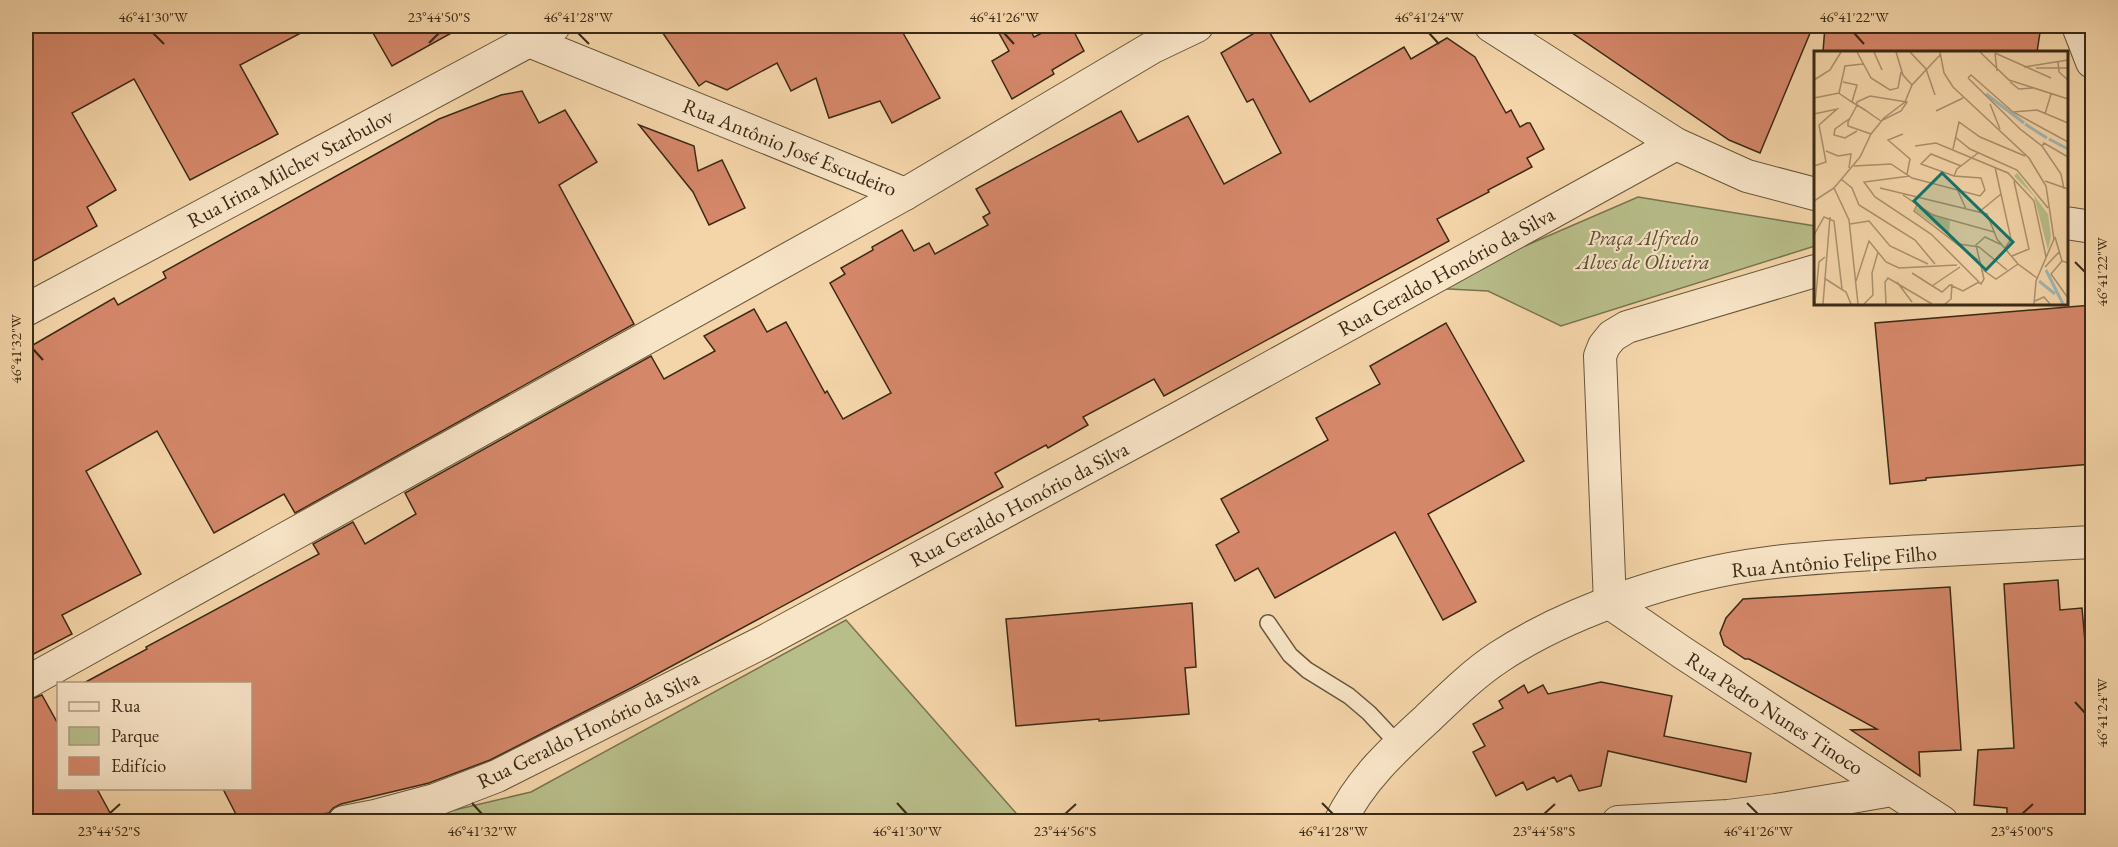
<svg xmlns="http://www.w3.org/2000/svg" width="2118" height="847" font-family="'EB Garamond',serif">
<rect width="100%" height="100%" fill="#f4d5a9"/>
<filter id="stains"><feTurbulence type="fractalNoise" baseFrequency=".00333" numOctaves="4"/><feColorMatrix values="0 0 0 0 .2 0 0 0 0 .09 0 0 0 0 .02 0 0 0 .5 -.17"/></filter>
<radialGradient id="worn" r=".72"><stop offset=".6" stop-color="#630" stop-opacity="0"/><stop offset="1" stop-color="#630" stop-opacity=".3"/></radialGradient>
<g fill="#b8be8a" stroke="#797450" stroke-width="1.5">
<polygon points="1638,197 1815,226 1815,246 1561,326 1488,291 1428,288"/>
<polygon points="846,620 1023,821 403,822 531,792"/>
</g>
<g fill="#d5876a" stroke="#3a2a15" stroke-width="1.5">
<polygon points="26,26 314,26 240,65 278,134 190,180 134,79 72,113 116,190 87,207 97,226 26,265"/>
<polygon points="369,26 464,26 392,66"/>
<polygon points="658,26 899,26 940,98 892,123 880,101 829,118 816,78 791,91 777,63 727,90 706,81 699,86"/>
<polygon points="995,26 1028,26 1034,37 1056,26 1071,26 1084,51 1052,70 1054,74 1012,99 992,61 1009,51"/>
<polygon points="1266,26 1310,102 1404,47 1411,59 1447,38 1475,57 1506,113 1511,110 1520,127 1527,123 1530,123 1544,149 1527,158 1532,167 1488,190 1489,192 1437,219 1449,241 1164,396 1154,379 1083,417 1088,425 1048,448 1046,445 995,473 1003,487 633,687 490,760 429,783 341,804 333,808 329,813 257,822 240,822 223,789 250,789 250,684 82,684 147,649 146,647 319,554 313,544 353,522 365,544 416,514 405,493 651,356 664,379 715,351 704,336 754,309 767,332 786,322 825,393 827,391 843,419 891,393 830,283 845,274 841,268 873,250 872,247 902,230 914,251 929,243 935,254 988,225 983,217 990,213 976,189 1121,111 1138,142 1188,116 1224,184 1277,155 1281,153 1253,99 1247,102 1221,53"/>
<polygon points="1562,26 1813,26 1760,153 1729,140"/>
<polygon points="1825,26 2041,26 2037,52 1823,52"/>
<polygon points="522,91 539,123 565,110 597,162 559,185 634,324 295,513 284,494 214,533 157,431 86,471 141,574 62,615 72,634 26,658 26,349 114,298 118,305 166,278 163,272 439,119 501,95"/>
<polygon points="639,125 694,146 698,171 722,160 745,208 709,225 693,192"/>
<polygon points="2092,305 2092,464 1926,478 1926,480 1890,484 1875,323"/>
<polygon points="1446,323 1524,461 1428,514 1476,602 1443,620 1395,532 1275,598 1258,568 1235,581 1216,545 1239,532 1221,499 1328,440 1316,418 1380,384 1370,366"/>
<polygon points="2058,580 2060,610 2082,608 2085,642 2092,641 2092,822 2041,822 2041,820 2007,817 2007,808 1974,805 1978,750 2014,748 2004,584"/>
<polygon points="1950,587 1961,750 1919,752 1920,776 1851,730 1877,729 1749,659 1745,659 1724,645 1720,633 1726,618 1743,599"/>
<polygon points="1192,603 1196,667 1185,668 1189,714 1099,721 1099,719 1016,726 1006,619"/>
<polygon points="1601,682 1672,696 1664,736 1751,753 1746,782 1608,751 1601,786 1579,791 1571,775 1557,782 1554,777 1527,790 1523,782 1496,796 1473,752 1485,746 1473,724 1503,708 1499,701 1524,685 1528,693 1543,685 1548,694"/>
<polygon points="42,695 58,724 58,789 97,789 115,822 26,822 26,701"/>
</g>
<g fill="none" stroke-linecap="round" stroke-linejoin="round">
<g stroke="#68553a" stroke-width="18">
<polyline id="service" points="1268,623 1290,655 1307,670 1349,696 1369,713 1399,745"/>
</g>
<g stroke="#68553a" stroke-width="34">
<g id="minor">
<polyline points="1491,26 1676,144 1747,176 1815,194"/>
<polyline points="2078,26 2092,62"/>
<polyline points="529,41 905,194"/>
<polyline points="2066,223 2092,227"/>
<polyline points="1815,271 1627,327 1612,336 1604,346 1600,356 1610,603 1683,653 1942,822"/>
<polyline points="26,310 529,41 554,26"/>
<polyline points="26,683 905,194 1153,47 1197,26"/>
<polyline points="344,822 375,816 435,800 497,776 763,642 1175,420 1676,144"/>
<path d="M1340,822C1360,780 1394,749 1427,719C1450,697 1473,674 1499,657C1572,609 1680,574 1767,563C1819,556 1872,554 1925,551C1981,548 2037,545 2092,542"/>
<polyline points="1618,822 1728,816 1776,810 1892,790"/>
</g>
</g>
<use href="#service" stroke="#f8e4c7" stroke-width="15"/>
<use href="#minor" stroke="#f8e4c7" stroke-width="32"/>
</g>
<path fill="none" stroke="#3a2a15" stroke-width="2" d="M153,33L164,44M578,33L589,44M1004,33L1014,44M1429,33L1439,44M1854,33L1864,44M429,43L439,33M2075,262L2085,272M33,349L43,360M2075,702L2085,713M472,803L482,814M897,803L907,814M1322,803L1333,814M1747,803L1758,814M109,814L120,804M1065,814L1076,804M1544,814L1555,804M2022,814L2033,804"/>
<g text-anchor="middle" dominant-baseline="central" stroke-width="4.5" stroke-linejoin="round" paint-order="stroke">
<g font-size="21" fill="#3a2a15" stroke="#f8e4c7">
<text transform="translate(790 147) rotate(22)">Rua Antônio José Escudeiro</text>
<text transform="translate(290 168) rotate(-28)">Rua Irina Milchev Starbulov</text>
<text transform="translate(1446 271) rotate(-29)">Rua Geraldo Honório da Silva</text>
<text transform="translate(1019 504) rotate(-28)">Rua Geraldo Honório da Silva</text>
<text transform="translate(1834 561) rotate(-5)">Rua Antônio Felipe Filho</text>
<text transform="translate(1775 713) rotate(33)">Rua Pedro Nunes Tinoco</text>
<text transform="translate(588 729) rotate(-26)">Rua Geraldo Honório da Silva</text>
</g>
<g font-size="21" font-style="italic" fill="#5a4f32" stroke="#f8e4c7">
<text x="1643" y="237">Praça Alfredo<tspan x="1643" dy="24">Alves de Oliveira</tspan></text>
</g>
</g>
<g transform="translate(1814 51)">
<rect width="254" height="254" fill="#f4d5a9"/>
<path d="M203,122L234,163L237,185L234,199L220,145L200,125ZM103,156L136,170L135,184L101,160Z" fill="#b8be8a"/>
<path fill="none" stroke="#9fb6b3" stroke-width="3" d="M172,43L210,72M211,73L233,87M235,88L254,98M232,219L249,253M225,230L241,243"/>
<path fill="none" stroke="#aa916e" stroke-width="1.5" d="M43,1L57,27L76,39L84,37L87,21M60,1L68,19M82,1L89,24L98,34M96,1L112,18L121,44M126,1L130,22L139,36L215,107L232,135L240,188L222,230L220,253M166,1L195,29L254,48M181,2L237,27M181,2L183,20M244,11L245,21L254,29M210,16L254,9M222,17H254M154,27L206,78L228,95L230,92L254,106M154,27L157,24L199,61L254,91M0,29L16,19L27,1M29,31L43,34L38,51M196,31L205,38L219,37M25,42L31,15L49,13M0,47L25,42L26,43L38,51L43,54L51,59L61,66L67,70L87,60L93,51L56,45L45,50L43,51V54L41,58L34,71V75L57,83M176,53L186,78M122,60L149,47M199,61L223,59L254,72M0,63L23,58L5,74L12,111L0,115M231,63L237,43M35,68L21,78L20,84L31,87L43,80M89,83L74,89L96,108L93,123M141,86L156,98L203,119L234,157M101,95L122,92L194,122L220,150L232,206M228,95L247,123L250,138M139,98L145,71L166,86L211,105M12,100L24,105L37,103L35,117M40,115L77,113L98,127L166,145L171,139L167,127L140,125L143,118L164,102M181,116L197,188L191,197M96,125L50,131L61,146L117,183L167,233L170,228L162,194L171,186L188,194M140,125L107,113L117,103L147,115M27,128L38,137L45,154L101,189L121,213M231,130L254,138M20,137L35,169L44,253M66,137L173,163L183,188L204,213L223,227M144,140L152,158M89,144L119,164L180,181M0,150L20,137L46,106L57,83L70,67L91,51L98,34L126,4M103,154L100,160L164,209M165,161L187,143M36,173L55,170L76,195L114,213M0,184L10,166L20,170L28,238M241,186L248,210L254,212M145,193L165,196L193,219M198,205L215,198L200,130M248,210L237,223L254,247M231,216L245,201M169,219L182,228L204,213M98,222L128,241L136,234L149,240L165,231M10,227L32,241L37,253M42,230L55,190L72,211L85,217L143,214M83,231L98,251M118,235L146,216M221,250L230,246L236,253M1,253L5,211L11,206M9,253L16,166M50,253L59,244L58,222L64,201M72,253L71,231L74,227L118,253M131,253L137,248L138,233"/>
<path fill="#0f766e" fill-opacity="0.15" stroke="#0f766e" stroke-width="3" d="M128,122L199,191L172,219L100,150Z"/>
<rect width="254" height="254" fill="none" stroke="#3a2a15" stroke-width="3"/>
</g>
<rect width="2118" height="847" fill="none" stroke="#f4d5a9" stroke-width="66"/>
<rect x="57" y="682" width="195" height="108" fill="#f8e4c7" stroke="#ac9a80" stroke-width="1.5"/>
<rect x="69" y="702" width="30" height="9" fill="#f8e4c7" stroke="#ac9a80" stroke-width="1.5"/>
<text x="111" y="712" font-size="18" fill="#3a2a15">Rua</text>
<rect x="69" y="727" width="30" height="18" fill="#b8be8a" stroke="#ac9a80" stroke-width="1.5"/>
<text x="111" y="742" font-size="18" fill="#3a2a15">Parque</text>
<rect x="69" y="757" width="30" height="18" fill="#d5876a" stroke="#ac9a80" stroke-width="1.5"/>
<text x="111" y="772" font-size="18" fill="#3a2a15">Edifício</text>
<rect x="33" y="33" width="2052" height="781" fill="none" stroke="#3a2a15" stroke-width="2"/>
<g font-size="15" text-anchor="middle" fill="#3a2a15">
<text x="153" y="22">46°41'30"W</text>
<text x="439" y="22">23°44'50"S</text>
<text x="578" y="22">46°41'28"W</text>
<text x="1004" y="22">46°41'26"W</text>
<text x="1429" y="22">46°41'24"W</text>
<text x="1854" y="22">46°41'22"W</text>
<text transform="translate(2102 272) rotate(-90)" y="5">46°41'22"W</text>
<text transform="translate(16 349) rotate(-90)" y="5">46°41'32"W</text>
<text transform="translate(2102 713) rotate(-90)" y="5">46°41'24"W</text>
<text x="109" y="836">23°44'52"S</text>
<text x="482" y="836">46°41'32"W</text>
<text x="907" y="836">46°41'30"W</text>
<text x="1065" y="836">23°44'56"S</text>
<text x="1333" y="836">46°41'28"W</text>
<text x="1544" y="836">23°44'58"S</text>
<text x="1758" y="836">46°41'26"W</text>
<text x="2022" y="836">23°45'00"S</text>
</g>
<rect width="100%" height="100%" filter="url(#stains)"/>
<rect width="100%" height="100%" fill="url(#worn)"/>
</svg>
